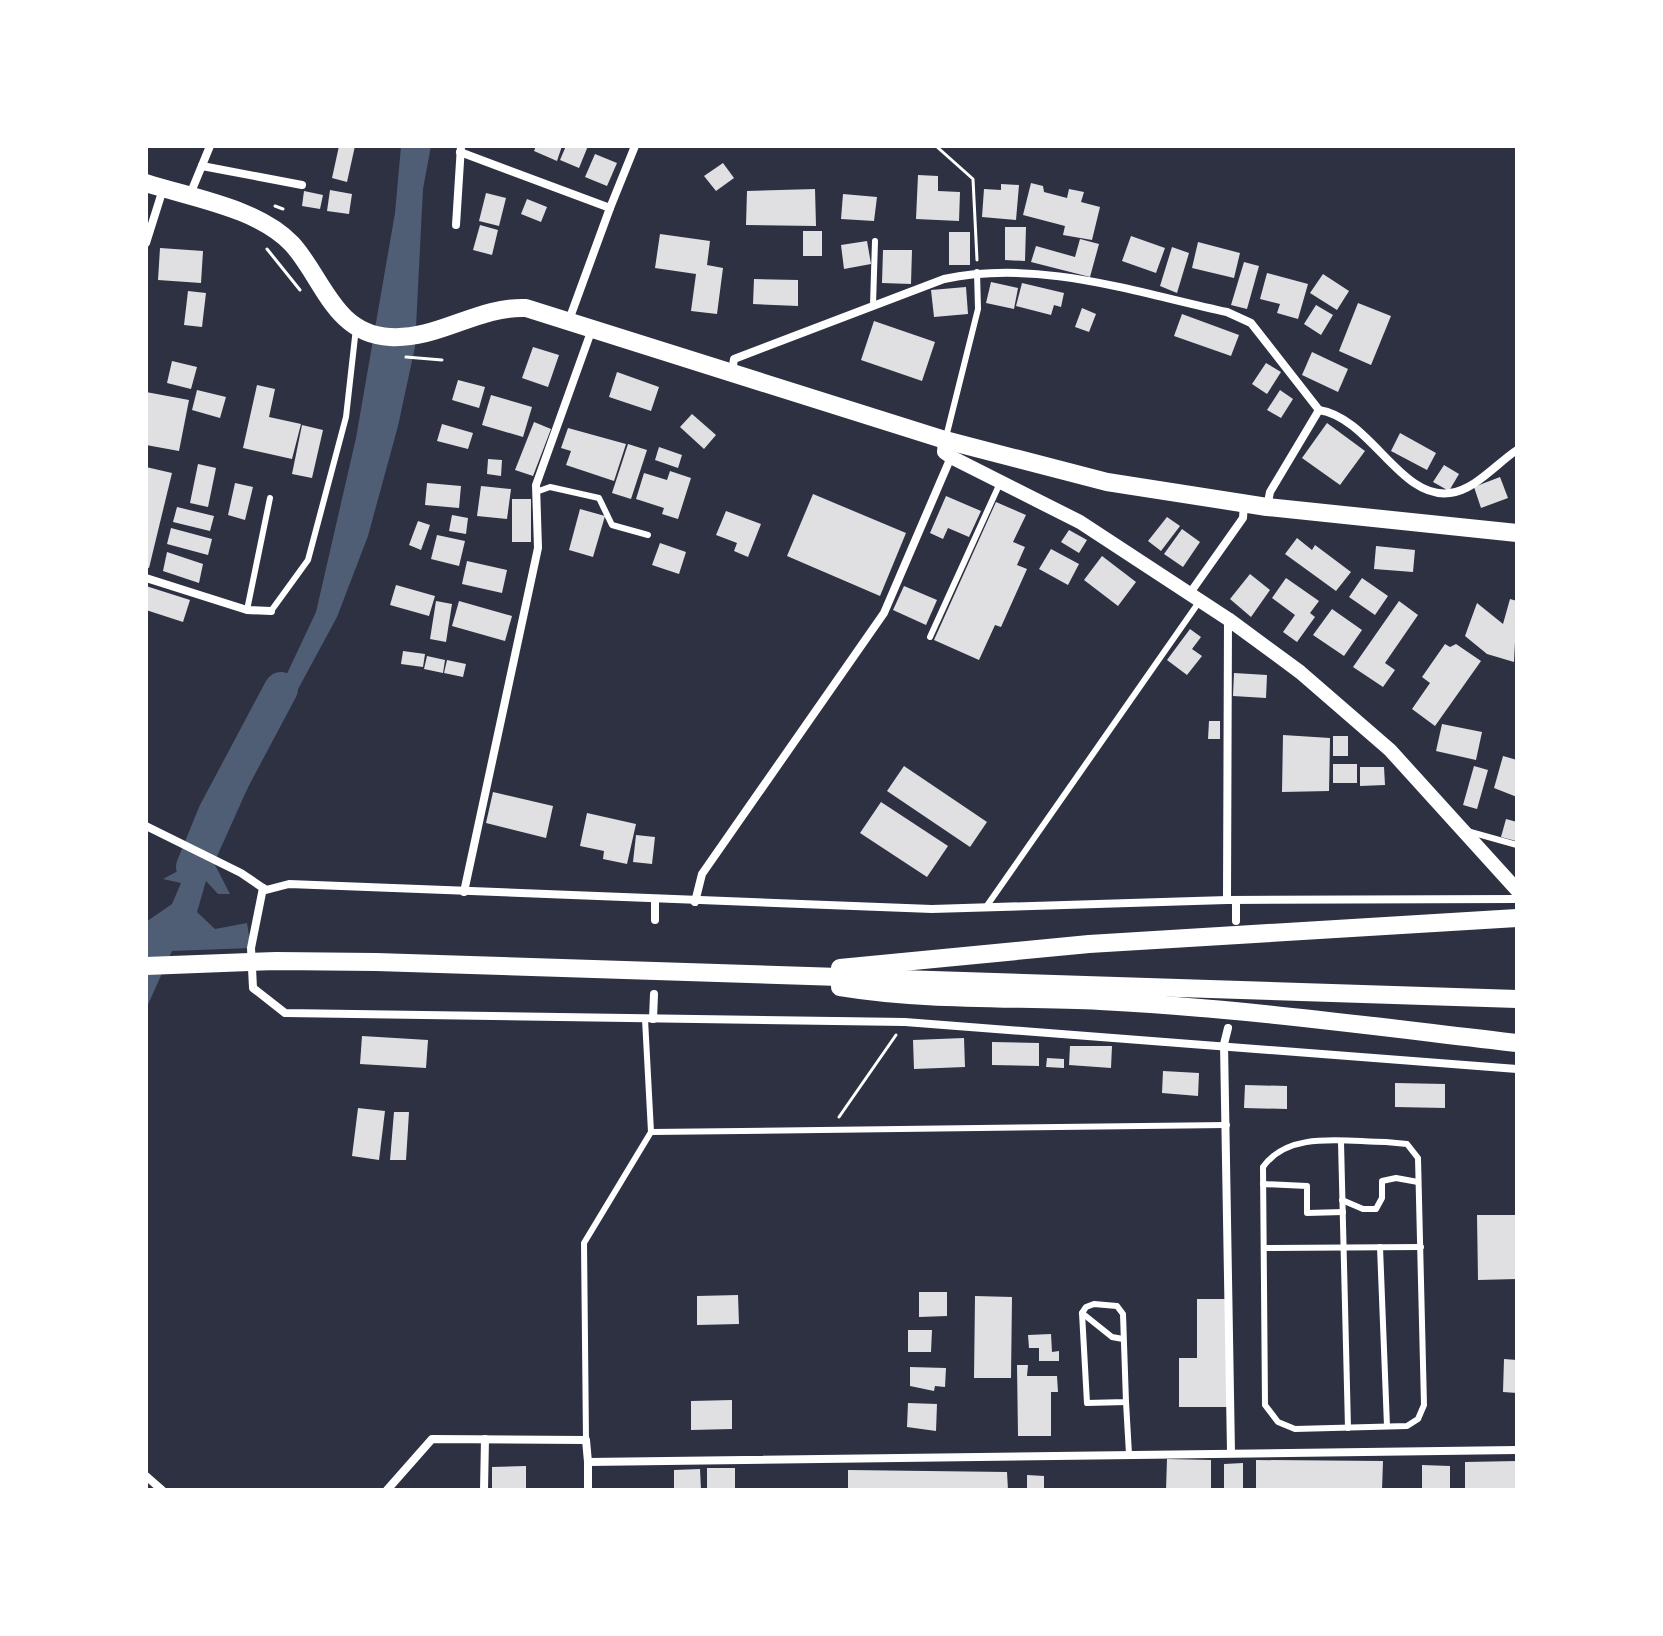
<svg xmlns="http://www.w3.org/2000/svg" width="1663" height="1636" font-family="'Nunito Sans',sans-serif">
<rect width="100%" height="100%" fill="#2d3142"/>
<polygon fill="#4f5d75" points="401,146 431,146 423,189 415,347 398,426 368,536 337,617 263,754 214,863 230,894 218,894 206,881 197,912 215,929 247,923 251,948 172,951 146,1009 146,922 172,904 181,883 163,879 189,865 260,731 316,612 356,438 395,213"/>
<g fill="none" stroke-linecap="round" stroke-linejoin="round">
<polyline stroke="#4f5d75" stroke-width="34" points="193,867 215,813 281,689"/>
</g>
<g fill="#e0e0e3">
<polygon points="339,146 355,146 347,182 332,178"/>
<polygon points="536,146 562,146 557,161 534,151"/>
<polygon points="566,146 588,146 579,168 560,160"/>
<polygon points="595,154 617,163 607,186 585,177"/>
<polygon points="723,163 734,178 716,191 704,176"/>
<polygon points="918,175 938,176 938,191 960,192 959,221 916,219"/>
<polygon points="1031,183 1043,186 1044,192 1067,198 1069,189 1084,192 1081,202 1100,207 1092,240 1063,235 1065,226 1023,215"/>
<polygon points="1001,184 1019,185 1016,220 982,217 984,189 1001,190"/>
<polygon points="815,189 816,226 746,225 747,191"/>
<polygon points="330,190 352,194 349,214 327,211"/>
<polygon points="304,191 323,195 320,209 302,206"/>
<polygon points="486,193 506,198 499,226 479,221"/>
<polygon points="843,194 877,197 874,221 841,219"/>
<polygon points="527,199 547,207 541,222 521,214"/>
<polygon points="480,225 498,230 492,255 473,250"/>
<polygon points="1005,227 1026,227 1025,261 1005,260"/>
<rect x="803" y="231" width="19" height="25"/>
<rect x="949" y="232" width="21" height="33"/>
<polygon points="660,234 710,241 707,265 723,268 717,314 691,311 696,274 655,268"/>
<polygon points="1131,236 1165,248 1156,273 1122,261"/>
<polygon points="1080,239 1099,244 1090,277 1031,262 1036,246 1075,257"/>
<polygon points="867,241 871,264 844,269 841,245"/>
<polygon points="1198,242 1240,253 1234,278 1192,268"/>
<polygon points="1172,247 1189,253 1177,293 1160,286"/>
<polygon points="160,248 203,251 201,283 158,280"/>
<polygon points="883,250 912,250 911,284 882,283"/>
<polygon points="1244,262 1259,266 1247,309 1231,305"/>
<polygon points="1267,273 1308,284 1298,319 1277,313 1280,304 1260,299"/>
<polygon points="1323,274 1349,291 1337,310 1310,293"/>
<polygon points="754,279 798,280 798,306 753,304"/>
<polygon points="991,282 1018,288 1014,309 986,303"/>
<polygon points="1022,283 1064,293 1061,307 1054,305 1051,315 1016,306"/>
<polygon points="966,287 968,314 934,317 931,290"/>
<polygon points="188,291 206,293 202,327 184,325"/>
<polygon points="1358,303 1391,316 1371,365 1339,351"/>
<polygon points="1316,305 1333,315 1321,335 1304,324"/>
<polygon points="1082,308 1096,314 1089,332 1075,327"/>
<polygon points="1182,314 1239,335 1231,356 1174,336"/>
<polygon points="874,321 935,342 922,381 861,360"/>
<polygon points="533,347 559,355 548,387 522,378"/>
<polygon points="1312,352 1348,369 1338,392 1302,375"/>
<polygon points="172,361 197,367 191,389 167,383"/>
<polygon points="1266,363 1281,372 1267,394 1252,384"/>
<polygon points="617,372 659,387 651,411 609,397"/>
<polygon points="458,380 485,387 479,408 452,400"/>
<polygon points="257,385 275,389 269,417 301,424 292,459 243,448"/>
<polygon points="197,390 226,397 220,418 192,410"/>
<polygon points="1280,390 1293,399 1281,418 1267,410"/>
<polygon points="146,392 189,400 179,451 146,445"/>
<polygon points="491,395 532,407 523,437 482,425"/>
<polygon points="692,414 716,435 704,449 680,427"/>
<polygon points="534,422 551,429 533,476 515,470"/>
<polygon points="1327,423 1365,451 1340,485 1302,458"/>
<polygon points="442,424 473,433 468,449 437,441"/>
<polygon points="302,425 323,430 312,478 292,474"/>
<polygon points="568,428 626,444 614,481 566,465 571,451 561,448"/>
<polygon points="1400,433 1436,453 1427,470 1391,451"/>
<polygon points="628,444 647,450 631,499 612,493"/>
<polygon points="659,447 682,455 678,468 655,460"/>
<polygon points="488,459 502,460 501,476 487,474"/>
<polygon points="198,464 216,468 208,507 190,503"/>
<polygon points="1444,465 1459,474 1449,491 1433,482"/>
<polygon points="146,467 172,473 149,568 146,567"/>
<polygon points="670,471 691,478 678,519 662,514 664,508 636,499 644,473 667,480"/>
<polygon points="1500,477 1508,498 1481,508 1474,487"/>
<polygon points="235,483 253,487 245,520 228,515"/>
<polygon points="427,483 461,486 459,508 425,505"/>
<polygon points="481,486 511,489 507,519 477,516"/>
<polygon points="813,494 906,533 880,596 787,556"/>
<polygon points="946,496 981,511 969,537 948,528 943,539 930,533"/>
<rect x="512" y="499" width="19" height="43"/>
<polygon points="996,502 1026,515 1013,542 1025,547 1017,565 1027,569 1001,627 995,625 979,660 934,640"/>
<polygon points="177,507 214,516 210,531 173,522"/>
<polygon points="580,509 605,516 593,557 569,550"/>
<polygon points="726,511 761,524 748,557 734,551 737,543 716,535"/>
<polygon points="452,515 468,518 466,534 449,531"/>
<polygon points="1167,517 1180,526 1161,551 1148,541"/>
<polygon points="418,521 430,525 421,550 409,545"/>
<polygon points="171,528 212,539 208,555 167,544"/>
<polygon points="1182,529 1200,542 1183,567 1164,554"/>
<polygon points="1069,530 1087,540 1079,553 1061,542"/>
<polygon points="437,535 465,541 459,566 431,559"/>
<polygon points="1297,538 1312,550 1315,545 1351,572 1336,591 1285,554"/>
<polygon points="660,543 686,552 679,574 652,565"/>
<polygon points="1376,546 1415,550 1413,572 1374,569"/>
<polygon points="1051,549 1079,564 1068,585 1039,569"/>
<polygon points="167,552 203,564 199,583 163,571"/>
<polygon points="1102,556 1136,582 1118,606 1084,580"/>
<polygon points="467,561 507,570 502,593 462,584"/>
<polygon points="1250,574 1270,590 1251,617 1230,599"/>
<polygon points="1286,578 1319,601 1310,613 1315,617 1297,642 1283,632 1295,615 1272,598"/>
<polygon points="1362,578 1388,596 1375,615 1349,597"/>
<polygon points="396,585 435,596 429,616 390,605"/>
<polygon points="146,586 190,600 183,622 146,610"/>
<polygon points="904,586 937,600 926,625 893,610"/>
<polygon points="1510,599 1517,601 1514,662 1487,654 1465,636 1477,603 1503,624"/>
<polygon points="436,601 452,604 446,642 430,639"/>
<polygon points="459,601 512,616 505,641 452,626"/>
<polygon points="1399,601 1418,615 1385,663 1395,670 1383,687 1353,667"/>
<polygon points="1332,609 1362,630 1344,656 1313,635"/>
<polygon points="1190,629 1201,637 1192,649 1202,656 1187,675 1167,660"/>
<polygon points="1445,644 1450,647 1456,644 1481,661 1435,726 1412,709 1430,683 1422,677"/>
<polygon points="403,651 425,654 423,667 401,664"/>
<polygon points="427,656 445,660 443,673 424,669"/>
<polygon points="447,660 466,664 463,677 444,673"/>
<polygon points="1234,673 1267,675 1266,698 1233,696"/>
<polygon points="1209,721 1220,721 1220,739 1208,739"/>
<polygon points="1442,724 1482,732 1476,760 1436,751"/>
<polygon points="1283,735 1330,738 1329,791 1282,792"/>
<rect x="1333" y="736" width="15" height="20"/>
<polygon points="1503,756 1517,760 1517,797 1494,788"/>
<rect x="1333" y="764" width="24" height="19"/>
<polygon points="904,766 987,822 970,847 887,791"/>
<polygon points="1474,766 1488,770 1477,809 1463,805"/>
<polygon points="1360,767 1384,767 1385,785 1360,786"/>
<polygon points="493,792 553,806 546,838 486,823"/>
<polygon points="881,802 948,846 927,877 860,833"/>
<polygon points="587,813 636,824 627,864 603,859 604,851 580,846"/>
<polygon points="1506,819 1517,822 1516,841 1501,837"/>
<polygon points="636,835 655,837 652,864 633,862"/>
<polygon points="362,1036 428,1040 426,1068 360,1064"/>
<polygon points="964,1038 965,1067 914,1069 913,1040"/>
<polygon points="992,1042 1039,1043 1039,1066 992,1065"/>
<polygon points="1070,1046 1112,1046 1111,1068 1069,1065"/>
<polygon points="1047,1058 1064,1059 1064,1068 1046,1067"/>
<polygon points="1163,1071 1199,1073 1198,1096 1162,1093"/>
<polygon points="1395,1083 1445,1084 1445,1108 1395,1107"/>
<polygon points="1245,1085 1287,1086 1287,1109 1244,1108"/>
<polygon points="358,1108 385,1111 379,1160 352,1156"/>
<polygon points="394,1112 409,1112 406,1160 390,1160"/>
<polygon points="1477,1215 1517,1215 1517,1279 1478,1280"/>
<polygon points="919,1292 947,1292 947,1316 919,1317"/>
<polygon points="738,1295 739,1324 697,1325 697,1296"/>
<polygon points="975,1296 1012,1297 1011,1378 974,1378"/>
<polygon points="1197,1299 1228,1299 1229,1407 1179,1407 1179,1358 1197,1358"/>
<polygon points="908,1330 932,1330 931,1352 908,1352"/>
<polygon points="1051,1334 1052,1352 1059,1351 1059,1361 1039,1361 1039,1348 1029,1348 1028,1335"/>
<polygon points="1504,1359 1517,1360 1517,1393 1503,1392"/>
<polygon points="1017,1365 1028,1365 1027,1376 1057,1376 1058,1392 1051,1392 1051,1436 1018,1436"/>
<polygon points="910,1367 946,1368 945,1387 935,1386 934,1391 910,1386"/>
<polygon points="732,1400 732,1429 691,1430 691,1401"/>
<polygon points="908,1403 937,1404 936,1431 907,1427"/>
<polygon points="1167,1459 1211,1460 1211,1490 1166,1490"/>
<polygon points="1256,1460 1383,1461 1382,1490 1256,1490"/>
<polygon points="1517,1461 1517,1490 1465,1490 1465,1462"/>
<polygon points="1243,1463 1243,1489 1224,1489 1224,1464"/>
<polygon points="1422,1465 1450,1466 1450,1490 1422,1490"/>
<polygon points="526,1466 526,1490 492,1490 492,1467"/>
<rect x="707" y="1468" width="28" height="21"/>
<polygon points="700,1469 701,1490 674,1490 674,1470"/>
<polygon points="848,1470 1007,1472 1008,1490 848,1490"/>
<polygon points="1027,1475 1044,1476 1044,1490 1027,1490"/>
</g>
<g fill="none" stroke-linecap="round" stroke-linejoin="round">
<g stroke="#fff" stroke-width="3">
<polyline points="936,146 973,179 977,260"/>
<polyline points="275,206 283,209"/>
<polyline points="267,249 300,290"/>
<polyline points="406,357 442,360"/>
<polyline points="839,1117 896,1035"/>
</g>
<g stroke="#fff" stroke-width="6">
<polyline points="873,305 875,241"/>
<polyline points="946,437 978,309 977,272"/>
<polyline points="536,492 550,487 599,498 612,525 648,535"/>
<polyline points="247,610 270,498"/>
<polyline points="271,611 308,560 346,417 356,328"/>
<polyline points="930,637 1000,483"/>
<polyline points="1467,831 1517,845"/>
<polyline points="986,907 1199,602"/>
<polyline points="651,1132 1227,1125"/>
<polyline points="1341,1142 1348,1428"/>
<path d="M1386,1142L1407,1144L1418,1158L1424,1405L1418,1419L1407,1426L1295,1429L1278,1422L1265,1405L1263,1167C1289,1130 1345,1142 1386,1142Z"/>
<polyline points="1263,1184 1307,1186 1307,1213 1343,1212"/>
<polyline points="1342,1200 1363,1209 1376,1209 1382,1198 1382,1181 1396,1178 1418,1182"/>
<polyline points="1380,1247 1387,1426"/>
<polyline points="1264,1248 1421,1247"/>
<polygon points="1094,1304 1117,1306 1123,1314 1126,1402 1087,1403 1082,1313 1086,1307"/>
<polyline points="1082,1313 1112,1337 1123,1339"/>
<polyline points="1126,1402 1129,1454"/>
<polyline points="586,1440 584,1243 651,1132 645,1019"/>
</g>
<g stroke="#fff" stroke-width="8">
<polyline points="460,152 610,208 635,146"/>
<polyline points="202,166 302,185"/>
<polyline points="189,197 210,146"/>
<polyline points="456,225 461,146"/>
<polyline points="146,243 163,189"/>
<polyline points="569,320 610,208"/>
<path d="M732,372L734,359L944,279C1039,259 1134,292 1227,312L1251,323L1319,410"/>
<path d="M1267,507L1270,492L1319,410C1371,418 1400,500 1450,493C1475,490 1497,463 1517,450"/>
<polyline points="146,578 247,610 271,611"/>
<polyline points="1190,593 1243,518 1244,504"/>
<polyline points="146,826 241,873 266,890 289,884 932,909 1227,900 1517,899"/>
<polyline points="263,888 251,948 253,988 285,1013 905,1022 1517,1069"/>
<polyline points="464,892 538,548 536,485 592,329"/>
<polyline points="1227,900 1228,619"/>
<polyline points="1236,900 1236,921"/>
<polyline points="695,902 702,874 884,613 951,457"/>
<polyline points="655,920 655,901"/>
<polyline points="653,1019 654,994"/>
<polyline points="1228,1028 1224,1044 1231,1452"/>
<polyline points="146,1476 162,1490"/>
<polyline points="387,1490 432,1439 586,1440 588,1462"/>
<polyline points="484,1490 485,1439"/>
<polyline points="588,1490 588,1462 1517,1450"/>
</g>
<polyline stroke="#fff" stroke-width="14" points="945,440 944,452 951,457 1080,522 1228,619 1300,672 1390,750 1517,890"/>
<path stroke="#fff" stroke-width="18" d="M146,183C192,198 258,208 292,244C323,278 334,334 390,337C438,340 478,306 526,308L945,440L1107,482L1267,507L1517,533"/>
<g stroke="#fff" stroke-width="18">
<polyline points="146,966 276,961 376,962 1517,999"/>
<polyline points="840,968 1089,944 1517,918"/>
<path d="M840,987C925,1001 1014,997 1100,1001C1240,1008 1378,1027 1517,1043"/>
</g>
</g>
<rect width="1663" height="1636" fill="none" stroke="#ffffff" stroke-width="296"/>
</svg>
